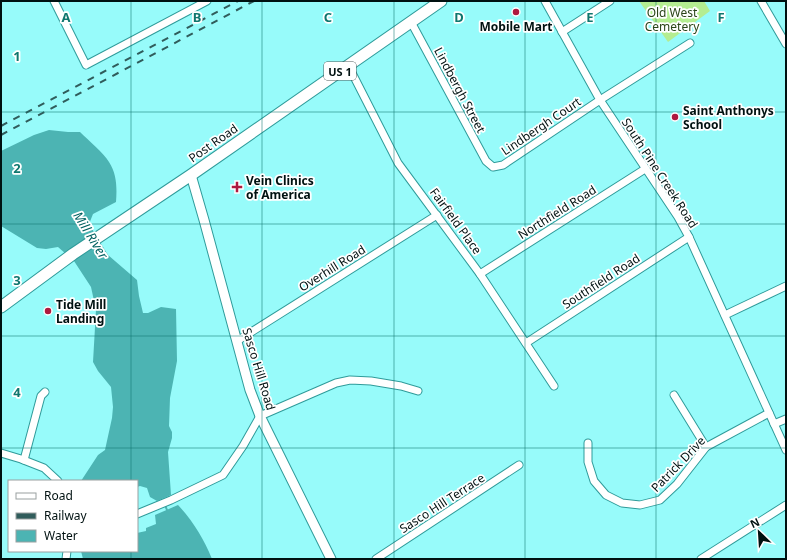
<svg xmlns="http://www.w3.org/2000/svg" width="787" height="560" font-family="'Noto Sans',sans-serif">
<rect width="100%" height="100%" fill="#97fbfa"/>
<polygon fill="#b4ed91" points="639,1 704,1 710,11 668,42"/>
<g fill="#4cb4b3">
<path d="M49,130L68,132H80C88,140 104,153 109,162C117,174 117,189 116,202L93,214L89,224L108,255L137,280L139,296L143,313H148L161,307L176,309L177,361L170,398L169,426L172,432V438L168,452L171,495L157,501L150,497L147,488L140,486L137,487V481H81L98,455L105,450L112,418L113,407L111,387L98,371L93,362L96,310L91,287L74,261L58,247L46,249L37,248L1,226V151L34,135Z"/>
<path d="M178,505C193,521 204,539 212,559H83L81,551H137V533L146,531V528L156,524L155,515Z"/>
</g>
<g fill="none" stroke-linecap="round" stroke-linejoin="round">
<polyline stroke="#4cb4b3" stroke-width="2" points="165,505 167,510"/>
<g stroke="#2f9b9a" stroke-width="9">
<g id="minor">
<polyline points="54,1 86,65 207,1"/>
<polyline points="545,1 600,100 678,217 689,237 786,450"/>
<polyline points="761,1 786,44"/>
<polyline points="411,22 486,161 493,167 503,165 600,100 690,43"/>
<polyline points="562,32 610,1"/>
<polyline points="348,65 398,163 480,274 554,386"/>
<polyline points="480,274 645,169"/>
<polyline points="725,315 786,286"/>
<polyline points="237,341 437,215"/>
<polyline points="526,343 689,237"/>
<polyline points="674,395 706,447"/>
<polyline points="774,424 786,419"/>
<polyline points="588,443 588,462 594,481 606,495 622,503 640,505 660,500 677,484 706,447 769,413"/>
<polyline points="1,453 21,459 44,468 58,481"/>
<polyline points="24,460 41,396 45,392"/>
<polyline points="137,514 171,500 223,475 243,446 260,416 336,383 350,380 371,381 401,386 418,391"/>
<polyline points="66,559 67,551"/>
<polyline points="376,559 519,465"/>
<polyline points="701,559 786,505"/>
</g>
</g>
<g stroke="#2f9b9a" stroke-width="11">
<polyline id="tertiary" points="191,175 204,220 250,390 260,416 331,559"/>
</g>
<g stroke="#2f9b9a" stroke-width="13">
<polyline id="primary" points="1,307 73,254 191,175 441,1"/>
</g>
<use href="#minor" stroke="#fff" stroke-width="7"/>
<use href="#tertiary" stroke="#fff" stroke-width="9"/>
<use href="#primary" stroke="#fff" stroke-width="11"/>
<g stroke="#305c5b" stroke-width="2" stroke-dasharray="7 7" stroke-linecap="butt">
<polyline points="1,126 238,1"/>
<polyline points="1,135 254,1"/>
</g>
</g>
<path fill="none" stroke="#0f766e" stroke-width="1" stroke-opacity="0.55" d="M131,1V481M262,1V559M394,1V559M525,1V559M656,1V559M1,112H786M1,224H786M1,336H786M1,448H786M131,551V559"/>
<g fill="#ae193f" stroke="#fff" stroke-width="1.5">
<circle cx="516" cy="12" r="4"/>
<circle cx="675" cy="117" r="4"/>
<path d="M235 181h4v4h4v4h-4v4h-4v-4h-4v-4h4z"/>
<circle cx="48" cy="311" r="4"/>
</g>
<g text-anchor="middle" dominant-baseline="central" stroke-width="3.5" stroke-linejoin="round" paint-order="stroke">
<rect fill="#fff" stroke="#4c5858" stroke-width="1" x="324" y="62" width="32" height="18" rx="3"/>
<g font-size="11" font-weight="bold" fill="#011">
<text x="340" y="71">US 1</text>
</g>
<g font-size="12" fill="#2a4418" stroke="#fff">
<text x="672" y="12">Old West<tspan x="672" dy="14">Cemetery</tspan></text>
</g>
<g font-size="12" font-weight="bold" fill="#011" stroke="#fff" text-anchor="start">
<text x="516" y="26" text-anchor="middle">Mobile Mart</text>
<text x="683" y="110">Saint Anthonys<tspan x="683" dy="14">School</tspan></text>
<text x="246" y="180">Vein Clinics<tspan x="246" dy="14">of America</tspan></text>
<text x="56" y="304">Tide Mill<tspan x="56" dy="14">Landing</tspan></text>
</g>
<g font-size="12" fill="#011" stroke="#fff">
<text transform="translate(460 90) rotate(62)">Lindbergh Street</text>
<text transform="translate(541 126) rotate(-34)">Lindbergh Court</text>
<text transform="translate(213 143) rotate(-35)">Post Road</text>
<text transform="translate(660 173) rotate(57)">South Pine Creek Road</text>
<text transform="translate(557 212) rotate(-32)">Northfield Road</text>
<text transform="translate(456 221) rotate(54)">Fairfield Place</text>
<text transform="translate(332 268) rotate(-32)">Overhill Road</text>
<text transform="translate(601 281) rotate(-33)">Southfield Road</text>
<text transform="translate(259 369) rotate(73)">Sasco Hill Road</text>
<text transform="translate(678 464) rotate(-46)">Patrick Drive</text>
<text transform="translate(442 503) rotate(-33)">Sasco Hill Terrace</text>
</g>
<g font-size="13" font-style="italic" fill="#016060" stroke="#fff">
<text transform="translate(91 235) rotate(58)">Mill River</text>
</g>
</g>
<g font-size="13" text-anchor="middle" font-weight="bold" fill="#0f766e" stroke="#fff" stroke-width="3.5" stroke-linejoin="round" paint-order="stroke">
<text x="66" y="22">A</text>
<text x="197" y="22">B</text>
<text x="328" y="22">C</text>
<text x="459" y="22">D</text>
<text x="590" y="22">E</text>
<text x="721" y="22">F</text>
<text x="17" y="61">1</text>
<text x="17" y="173">2</text>
<text x="17" y="285">3</text>
<text x="17" y="397">4</text>
</g>
<rect width="787" height="560" fill="none" stroke="#001111" stroke-width="4"/>
<rect x="8" y="480" width="130" height="72" fill="#ffffff" stroke="#99a0a0"/>
<rect x="16" y="493" width="20" height="6" fill="#ffffff" stroke="#99a0a0"/>
<text x="44" y="500" font-size="12" fill="#001111">Road</text>
<rect x="16" y="513" width="20" height="6" fill="#305c5b" stroke="#99a0a0"/>
<text x="44" y="520" font-size="12" fill="#001111">Railway</text>
<rect x="16" y="530" width="20" height="12" fill="#4cb4b3" stroke="#99a0a0"/>
<text x="44" y="540" font-size="12" fill="#001111">Water</text>
<g transform="translate(759 532) rotate(335)" stroke="#ffffff" stroke-width="3" paint-order="stroke">
<path d="M0-3L7 15L0 10L-7 15Z" fill="#001111"/>
<text y="-6" font-size="11" font-weight="bold" text-anchor="middle" fill="#001111">N</text>
</g>
</svg>
